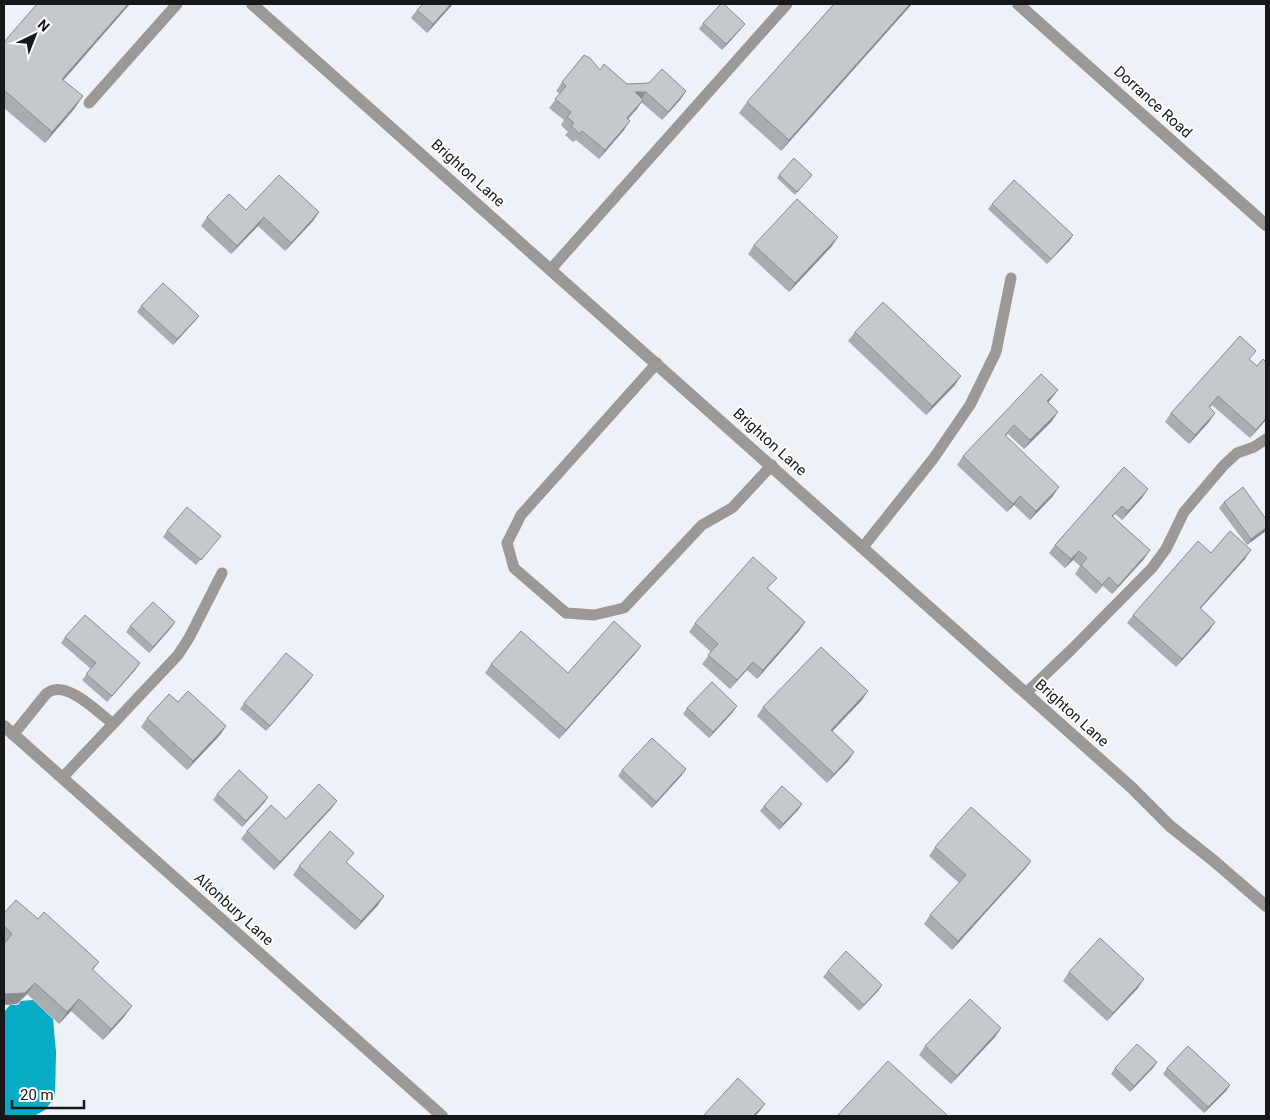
<svg xmlns="http://www.w3.org/2000/svg" width="1270" height="1120" font-family="Roboto,sans-serif">
<rect width="100%" height="100%" fill="#edf2f8"/>
<polygon fill="#06abc5" points="33,1000 53,1019 56,1052 55,1097 45,1110 34,1116 4,1116 4,1012 10,1005 18,1005 21,1001"/>
<g fill="none" stroke-linecap="round" stroke-linejoin="round">
<g stroke="#9b9896" stroke-width="11">
<polyline points="89,103 177,4"/>
<polyline points="551,269 787,4"/>
<polyline points="657,363 521,515 507,543 514,568 566,613 594,615 624,608 702,525 732,508 772,465"/>
<polyline points="863,547 933,459 970,405 996,352 1011,278"/>
<polyline points="1026,693 1071,650 1152,568 1166,549 1184,512 1224,465 1237,453 1254,447 1266,439"/>
<path d="M13,735L46,694C64,677 98,712 113,724"/>
<polyline points="62,778 178,655 189,638 222,573"/>
</g>
<g stroke="#9b9896" stroke-width="12">
<polyline points="252,4 1131,787 1170,826 1214,861 1266,906"/>
<polyline points="1018,4 1266,225"/>
<polyline points="4,726 442,1116"/>
</g>
</g>
<g fill="#a9adb1">
<polygon points="423,4 453,4 427,33 411,18 417,10"/>
<polygon points="834,4 912,4 781,151 739,113 747,102"/>
<polygon points="703,23 741,29 722,50 699,29"/>
<polygon points="4,42 75,108 45,143 4,108"/>
<polygon points="600,70 627,84 686,91 680,100 662,120 641,102 628,119 624,130 599,159 576,140 573,142 565,135 568,132 561,125 564,120 549,108 560,94 556,91 562,82"/>
<polygon points="779,175 812,175 795,195 777,178"/>
<polygon points="992,204 1073,235 1069,241 1047,264 988,209"/>
<polygon points="246,210 319,212 313,221 285,251 258,226 231,254 201,226 207,217"/>
<polygon points="754,245 832,246 789,292 748,254"/>
<polygon points="141,306 199,316 194,322 173,345 137,312"/>
<polygon points="855,332 955,385 926,415 848,341"/>
<polygon points="1250,360 1266,420 1250,438 1212,405 1210,408 1209,422 1189,444 1165,422 1171,413"/>
<polygon points="1052,398 1048,402 1052,421 1024,449 1008,434 1006,436 1053,496 1030,520 1014,505 1007,512 957,465 963,456"/>
<polygon points="1124,467 1142,498 1122,520 1115,514 1113,517 1144,559 1112,594 1103,586 1096,594 1075,574 1080,566 1073,560 1065,568 1049,553 1055,545"/>
<polygon points="1224,502 1266,519 1247,545 1219,508"/>
<polygon points="167,531 216,542 196,565 163,537"/>
<polygon points="1211,553 1245,559 1200,609 1215,622 1209,631 1176,667 1127,623 1133,615"/>
<polygon points="771,587 768,589 805,622 799,631 757,679 747,670 730,689 702,664 711,652 689,632 695,623"/>
<polygon points="175,622 171,628 149,653 126,632 130,626"/>
<polygon points="65,637 136,669 107,702 82,680 91,669 61,643"/>
<polygon points="635,654 559,739 485,673 491,664 568,673"/>
<polygon points="309,681 266,731 240,709 244,703"/>
<polygon points="862,700 832,731 854,752 848,761 827,783 757,716 763,707"/>
<polygon points="178,702 226,726 220,735 187,770 141,727 147,718"/>
<polygon points="687,708 733,712 709,738 683,714"/>
<polygon points="622,770 682,775 652,808 618,776"/>
<polygon points="217,794 268,797 264,803 242,827 213,800"/>
<polygon points="802,804 798,810 779,830 760,811 764,806"/>
<polygon points="331,809 274,870 241,839 247,831 286,819"/>
<polygon points="935,847 1031,861 1025,869 952,950 924,924 930,915 959,883 929,856"/>
<polygon points="347,863 384,896 378,905 355,930 293,875 299,866"/>
<polygon points="4,913 38,919 99,962 93,970 124,1017 103,1040 71,1011 59,1024 27,994 17,1004 4,1005"/>
<polygon points="828,971 882,985 878,991 859,1011 823,977"/>
<polygon points="1069,972 1138,988 1107,1021 1063,981"/>
<polygon points="1001,1028 995,1037 951,1084 919,1055 925,1046"/>
<polygon points="1157,1062 1153,1068 1130,1092 1111,1074 1115,1068"/>
<polygon points="1167,1068 1230,1085 1226,1091 1204,1113 1163,1074"/>
</g>
<g fill="#898d90">
<polygon points="128,4 130,4 55,90 62,79"/>
<polygon points="451,4 453,4 427,33 433,24"/>
<polygon points="910,4 912,4 781,151 789,140"/>
<polygon points="745,24 741,29 722,50 726,44"/>
<polygon points="686,91 680,100 662,120 668,112"/>
<polygon points="635,92 646,92 640,101"/>
<polygon points="83,96 75,108 45,143 52,132"/>
<polygon points="643,100 637,109 621,127 627,118"/>
<polygon points="630,121 624,130 599,159 605,150"/>
<polygon points="319,212 313,221 285,251 291,243"/>
<polygon points="264,217 258,226 231,254 237,246"/>
<polygon points="1073,235 1069,241 1047,264 1051,259"/>
<polygon points="838,237 832,246 789,292 795,283"/>
<polygon points="199,316 194,322 173,345 177,339"/>
<polygon points="961,376 955,385 926,415 932,406"/>
<polygon points="1058,390 1052,398 1041,410 1047,401"/>
<polygon points="1058,412 1052,421 1024,449 1030,440"/>
<polygon points="1215,413 1209,422 1189,444 1195,435"/>
<polygon points="1266,418 1266,420 1250,438 1256,430"/>
<polygon points="1059,487 1053,496 1030,520 1036,511"/>
<polygon points="1148,489 1142,498 1122,520 1128,511"/>
<polygon points="1020,496 1014,505 1007,512 1013,504"/>
<polygon points="1266,528 1266,531 1247,545 1251,539"/>
<polygon points="1150,550 1144,559 1112,594 1118,586"/>
<polygon points="1251,550 1245,559 1193,617 1200,608"/>
<polygon points="1079,551 1073,560 1065,568 1071,559"/>
<polygon points="175,622 171,628 149,653 153,647"/>
<polygon points="805,622 799,631 757,679 763,670"/>
<polygon points="1215,622 1209,631 1176,667 1182,659"/>
<polygon points="641,646 635,654 559,739 566,730"/>
<polygon points="753,662 747,670 730,689 737,680"/>
<polygon points="140,663 136,669 107,702 112,696"/>
<polygon points="313,675 309,681 266,731 270,726"/>
<polygon points="868,691 862,700 825,739 831,730"/>
<polygon points="737,706 733,712 709,738 713,732"/>
<polygon points="226,726 220,735 187,770 193,761"/>
<polygon points="854,752 848,761 827,783 834,774"/>
<polygon points="686,769 682,775 652,808 656,802"/>
<polygon points="268,797 264,803 242,827 246,821"/>
<polygon points="337,801 331,809 274,870 280,862"/>
<polygon points="802,804 798,810 779,830 783,824"/>
<polygon points="1031,861 1025,869 952,950 958,941"/>
<polygon points="384,896 378,905 355,930 361,921"/>
<polygon points="1144,979 1138,988 1107,1021 1113,1013"/>
<polygon points="35,983 27,994 17,1004 4,1005 4,997 5,994"/>
<polygon points="882,985 878,991 859,1011 864,1005"/>
<polygon points="79,999 71,1011 59,1024 67,1012"/>
<polygon points="132,1006 124,1017 103,1040 111,1029"/>
<polygon points="1001,1028 995,1037 951,1084 957,1076"/>
<polygon points="1157,1062 1153,1068 1130,1092 1134,1086"/>
<polygon points="1230,1085 1226,1091 1204,1113 1208,1107"/>
<polygon points="765,1104 759,1112 755,1116 753,1116"/>
</g>
<g fill="#c4c9ce" stroke="#898d90">
<polygon points="37,4 128,4 62,79 83,96 52,132 4,90 4,42"/>
<polygon points="423,4 451,4 433,24 417,10"/>
<polygon points="721,4 724,4 745,24 726,44 703,23"/>
<polygon points="834,4 910,4 789,140 747,102"/>
<polygon points="584,55 590,58 600,70 604,64 627,84 649,83 662,69 686,91 668,112 646,92 635,92 643,100 627,118 630,121 605,150 582,131 580,134 571,126 574,123 567,117 571,112 555,99 566,86 562,82"/>
<polygon points="794,158 812,175 797,192 779,175"/>
<polygon points="279,175 319,212 291,243 264,217 237,246 207,217 229,194 246,210"/>
<polygon points="1014,180 1073,235 1051,259 992,204"/>
<polygon points="797,199 838,237 795,283 754,245"/>
<polygon points="163,283 199,316 177,339 141,306"/>
<polygon points="883,302 961,376 932,406 855,332"/>
<polygon points="1240,336 1256,351 1249,359 1257,366 1263,359 1266,362 1266,418 1256,430 1218,396 1209,407 1215,413 1195,435 1171,413"/>
<polygon points="1041,374 1058,390 1047,401 1058,412 1030,440 1014,425 1005,435 1059,487 1036,511 1020,496 1013,504 963,456"/>
<polygon points="1124,467 1148,489 1128,511 1122,506 1112,516 1150,550 1118,586 1109,577 1102,585 1081,565 1087,558 1079,551 1071,559 1055,545"/>
<polygon points="1243,487 1266,519 1266,528 1251,539 1224,502"/>
<polygon points="187,507 221,536 201,560 167,531"/>
<polygon points="1230,531 1251,550 1200,608 1215,622 1182,659 1133,615 1198,541 1211,553"/>
<polygon points="753,557 777,578 767,588 805,622 763,670 753,662 737,680 708,655 718,644 695,623"/>
<polygon points="153,602 175,622 153,647 130,626"/>
<polygon points="85,615 140,663 112,696 86,674 96,663 65,637"/>
<polygon points="614,621 641,646 566,730 491,664 521,631 568,673"/>
<polygon points="821,647 868,691 831,730 854,752 834,774 763,707"/>
<polygon points="286,653 313,675 270,726 244,703"/>
<polygon points="712,682 737,706 713,732 687,708"/>
<polygon points="188,691 226,726 193,761 147,718 169,694 178,702"/>
<polygon points="652,738 686,769 656,802 622,770"/>
<polygon points="239,770 268,797 246,821 217,794"/>
<polygon points="319,784 337,801 280,862 247,831 271,805 286,819"/>
<polygon points="782,786 802,804 783,824 764,806"/>
<polygon points="971,807 1031,861 958,941 930,915 966,875 935,847"/>
<polygon points="330,831 354,853 346,862 384,896 361,921 299,866"/>
<polygon points="16,900 38,919 44,912 99,962 92,969 132,1006 111,1029 79,999 67,1012 35,983 25,993 5,994 4,993 4,944 12,934 4,926 4,913"/>
<polygon points="1100,938 1144,979 1113,1013 1069,972"/>
<polygon points="846,951 882,985 864,1005 828,971"/>
<polygon points="970,999 1001,1028 957,1076 925,1046"/>
<polygon points="1137,1044 1157,1062 1134,1086 1115,1068"/>
<polygon points="1188,1046 1230,1085 1208,1107 1167,1068"/>
<polygon points="888,1061 948,1116 837,1116"/>
<polygon points="738,1078 765,1104 753,1116 703,1116"/>
</g>
<g text-anchor="middle" dominant-baseline="central" stroke-width="4" stroke-linejoin="round" paint-order="stroke">
<g font-size="15" fill="#17181a" stroke="#fff">
<text transform="translate(1153 102) rotate(42)">Dorrance Road</text>
<text transform="translate(468 173) rotate(42)">Brighton Lane</text>
<text transform="translate(770 442) rotate(42)">Brighton Lane</text>
<text transform="translate(1072 713) rotate(42)">Brighton Lane</text>
<text transform="translate(234 909) rotate(42)">Altonbury Lane</text>
</g>
</g>
<rect width="1270" height="1120" fill="none" stroke="#17181a" stroke-width="10"/>
<g transform="translate(35 35) rotate(43)" stroke="#ffffff" stroke-width="4" paint-order="stroke">
<path d="M0-4L9 19L0 12L-9 19Z" fill="#17181a"/>
<text y="-8" font-size="14" font-weight="bold" text-anchor="middle" fill="#17181a">N</text>
</g>
<path d="M12 1100v8h72v-8" fill="none" stroke="#17181a" stroke-width="2.5"/>
<text x="20" y="1100" font-size="15" fill="#17181a" stroke="#ffffff" stroke-width="4" paint-order="stroke">20 m</text>
</svg>
